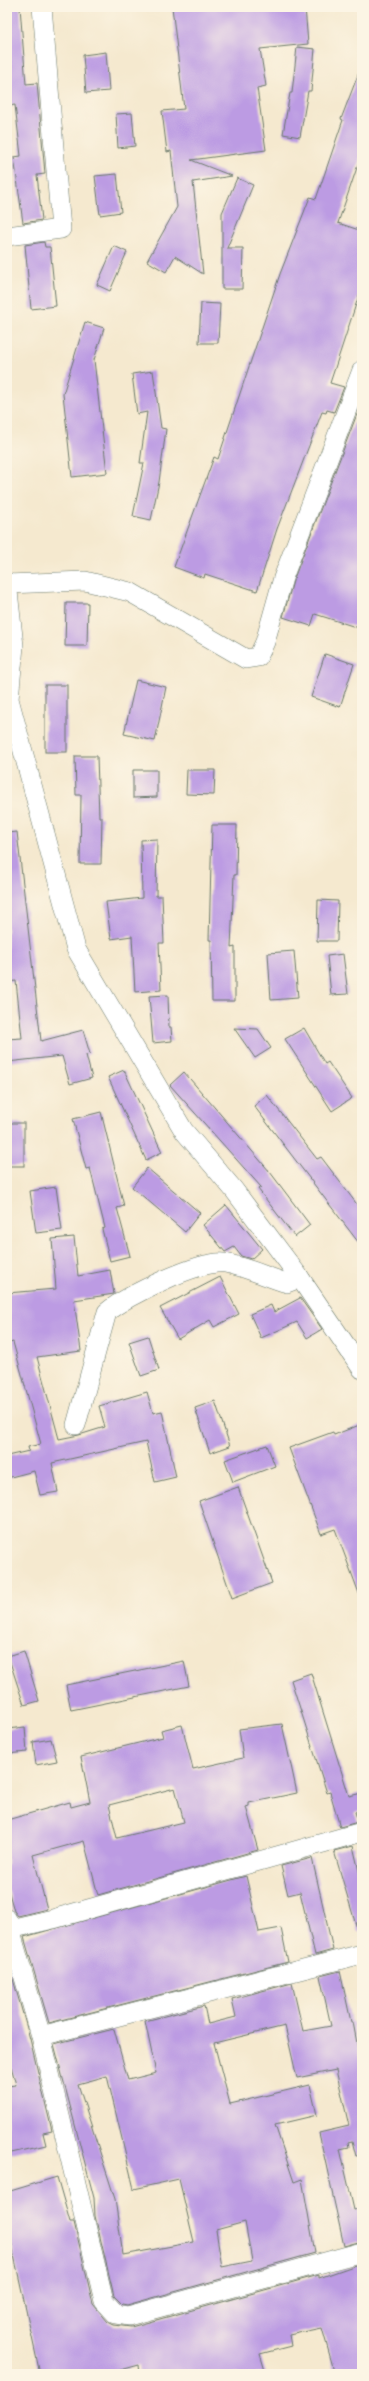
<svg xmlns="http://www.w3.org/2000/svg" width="369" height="2381" font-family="'Balsamiq Sans',sans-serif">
<rect width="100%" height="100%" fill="#fcf5e5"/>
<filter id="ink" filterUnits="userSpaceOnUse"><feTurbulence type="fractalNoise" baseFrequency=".025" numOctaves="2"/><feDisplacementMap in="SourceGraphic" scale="8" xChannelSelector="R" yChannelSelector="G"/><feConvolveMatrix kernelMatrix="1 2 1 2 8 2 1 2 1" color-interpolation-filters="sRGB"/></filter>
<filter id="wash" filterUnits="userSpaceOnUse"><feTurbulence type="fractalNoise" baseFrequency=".012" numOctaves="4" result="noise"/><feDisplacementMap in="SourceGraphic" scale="16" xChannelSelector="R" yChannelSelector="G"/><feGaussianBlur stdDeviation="0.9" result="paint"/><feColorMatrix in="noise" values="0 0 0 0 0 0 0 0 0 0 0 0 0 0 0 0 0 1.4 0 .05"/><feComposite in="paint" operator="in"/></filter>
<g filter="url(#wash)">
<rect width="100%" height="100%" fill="#f5e9cf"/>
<g id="blocks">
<g fill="#bc9be3" fill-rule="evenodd">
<polygon points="7,7 20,7 26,84 37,83 45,174 37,175 42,220 23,223 14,157 21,156 15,105 8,106 7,94"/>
<polygon points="172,7 305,7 308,44 260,49 266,86 257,88 266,150 191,160 232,176 193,182 203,274 175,256 166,272 147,261 177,207 171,151 167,152 162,111 184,109"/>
<polygon points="297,47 315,49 311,91 308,91 300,137 283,134 290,93 292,93"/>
<polygon points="106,52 109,91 86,93 83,55"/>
<polygon points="361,67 362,153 338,223 362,231 362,286 330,383 344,387 334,412 327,410 326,413 322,412 277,529 257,591 205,574 204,578 174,567 214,457 218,459 280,274 310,197 316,199 343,120 341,119"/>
<polygon points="132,113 135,146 118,148 116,114"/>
<polygon points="117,174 121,212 100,215 95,176"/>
<polygon points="237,178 253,185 227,248 243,248 242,289 222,289 222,213"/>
<polygon points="44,242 45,247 50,247 56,306 31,309 25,245"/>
<polygon points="114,246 127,252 110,291 97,285"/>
<polygon points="201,303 220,304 218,343 199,343"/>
<polygon points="85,322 104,328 94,360 107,473 72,477 63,394"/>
<polygon points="153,371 161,428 166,429 159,482 151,520 133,516 144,463 140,463 147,412 137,414 132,374"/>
<polygon points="362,401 362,629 315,614 311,626 283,617 293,581"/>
<polygon points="66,603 88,603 87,646 65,646"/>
<polygon points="325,654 354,664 340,707 311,697"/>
<polygon points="136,680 166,687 155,741 124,734"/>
<rect x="45" y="685" width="22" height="67"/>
<polygon points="75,756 97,756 99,817 102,817 101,864 80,864 81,795 76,795"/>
<polygon points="133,770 157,770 157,797 133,798"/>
<polygon points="187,770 215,770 214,795 186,794"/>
<polygon points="212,825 237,825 236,875 234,875 231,948 235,947 235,1001 212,1001 211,940 209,940"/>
<polygon points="17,832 41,1041 83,1030 90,1054 86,1055 92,1078 70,1084 62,1056 7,1062 7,1039 22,1038 16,981 7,982 7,833"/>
<polygon points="157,839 156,896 162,896 164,943 159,943 161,990 135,992 132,936 111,939 106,902 142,898 141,840"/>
<polygon points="318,900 338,901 337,941 317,941"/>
<polygon points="294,951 298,998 271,1000 268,953"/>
<polygon points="343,954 348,994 331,995 327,956"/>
<polygon points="168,995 169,1027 171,1027 172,1041 153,1043 149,996"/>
<polygon points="234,1028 258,1029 271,1048 255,1058"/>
<polygon points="304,1028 325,1064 328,1062 352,1098 332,1111 285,1039"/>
<polygon points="124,1070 162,1152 146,1160 108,1077"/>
<polygon points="184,1072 270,1172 310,1225 295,1237 258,1189 261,1187 170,1085"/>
<polygon points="267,1095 317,1159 321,1157 362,1211 362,1247 254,1106"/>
<polygon points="101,1112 124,1206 117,1208 130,1256 110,1261 102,1229 105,1228 90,1168 86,1169 73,1119"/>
<rect x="7" y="1123" width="17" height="43"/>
<polygon points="147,1168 200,1213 185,1232 132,1187"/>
<polygon points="56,1187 62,1230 36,1233 30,1191"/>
<polygon points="226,1205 262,1249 251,1259 241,1256 234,1247 225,1252 203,1225"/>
<polygon points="74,1237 78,1276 110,1270 114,1294 74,1300 81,1351 37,1357 59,1439 79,1435 105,1427 99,1406 147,1392 153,1413 162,1411 176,1477 155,1482 146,1442 52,1463 58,1492 40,1495 34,1471 7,1478 7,1456 29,1451 28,1447 41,1444 13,1342 7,1344 7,1293 56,1289 52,1239"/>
<polygon points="220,1277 239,1314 214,1327 210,1320 178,1339 160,1308"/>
<polygon points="300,1298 322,1329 307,1338 297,1322 261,1338 250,1314 271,1305 274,1312"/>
<polygon points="148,1336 159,1370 141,1376 129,1342"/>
<polygon points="215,1401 230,1446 210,1453 195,1408"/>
<polygon points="362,1424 362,1596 360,1596 335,1529 321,1534 289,1448 333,1432 334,1435"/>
<polygon points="267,1445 275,1466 233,1482 225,1460"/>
<polygon points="238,1487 272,1583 232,1598 199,1501"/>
<polygon points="24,1651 39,1701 24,1705 8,1656"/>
<polygon points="184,1661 189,1686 71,1710 66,1685"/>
<polygon points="311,1673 349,1796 362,1793 362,1810 355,1812 358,1822 340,1827 330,1792 327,1793 291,1680"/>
<path d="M282,1724L297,1793L249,1803V1806L246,1807L258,1850L98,1895L84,1841L33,1855L47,1909L18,1916L14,1911L7,1886V1820L70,1802L71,1807L90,1802L81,1757L163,1737L161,1730L182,1725L193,1769L243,1758L239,1729ZM175,1788L184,1822L117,1838L109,1805Z"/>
<polygon points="25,1727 27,1752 7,1754 7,1729"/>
<polygon points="51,1739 57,1761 36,1765 33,1742"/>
<polygon points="353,1846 362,1884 362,1932 358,1932 334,1851"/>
<polygon points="312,1858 333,1950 315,1955 300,1892 288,1895 281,1866"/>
<polygon points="246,1876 259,1932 281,1928 288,1962 49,2023 24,1937"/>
<polygon points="7,1958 30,2039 52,2131 43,2133 46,2145 7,2154 7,2086 16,2085 7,2051"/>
<path d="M340,1971L351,2022H353L362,2070V2155L356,2156L352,2141L348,2142L349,2147L340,2149L354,2210L362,2208V2241L344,2246L319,2133L349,2126L336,2070L297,2078L285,2026L214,2043L230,2104L310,2085L317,2115L275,2125L294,2182L302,2179L315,2253L127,2305L122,2304L114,2296L95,2216L94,2198L54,2044L114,2029L128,2080L156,2073L145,2021L204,2006L208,2024L236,2017L232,1999L292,1983L303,2031L331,2026L320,1976ZM107,2076L134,2189L179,2179L194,2242L123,2255L115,2199L78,2084ZM245,2222L252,2261L222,2267L216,2230Z"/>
<polygon points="57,2177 70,2222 74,2222 93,2304 108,2322 114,2325 131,2327 319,2275 319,2278 362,2263 362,2374 335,2374 322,2328 289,2335 291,2346 260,2354 266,2374 140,2374 139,2365 106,2374 40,2374 7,2223 7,2192"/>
</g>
</g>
</g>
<g filter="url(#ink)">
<use href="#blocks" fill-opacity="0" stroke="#6a796a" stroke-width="1"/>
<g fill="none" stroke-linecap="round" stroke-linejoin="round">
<g stroke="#6a796a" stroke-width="20">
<g id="minor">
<polyline points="7,236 61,229 42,7"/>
<polyline points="7,582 14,646 9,699 76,949 184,1131 234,1190 300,1278 362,1369"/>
<polyline points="7,584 85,581 130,592 246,659 258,657 265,642 283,578 362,370"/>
<path d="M76,1425L107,1312C126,1296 201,1259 225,1263C246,1267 267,1277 287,1283L300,1278"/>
<polyline points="7,1919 41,2036 104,2301 116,2314 128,2316 362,2252"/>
<polyline points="10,1929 53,1919 362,1832"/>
<polyline points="41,2036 362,1954"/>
</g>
</g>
<use href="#minor" stroke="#fff" stroke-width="19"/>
</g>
</g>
<rect width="369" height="2381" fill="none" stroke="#fcf5e5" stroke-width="24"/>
</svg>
